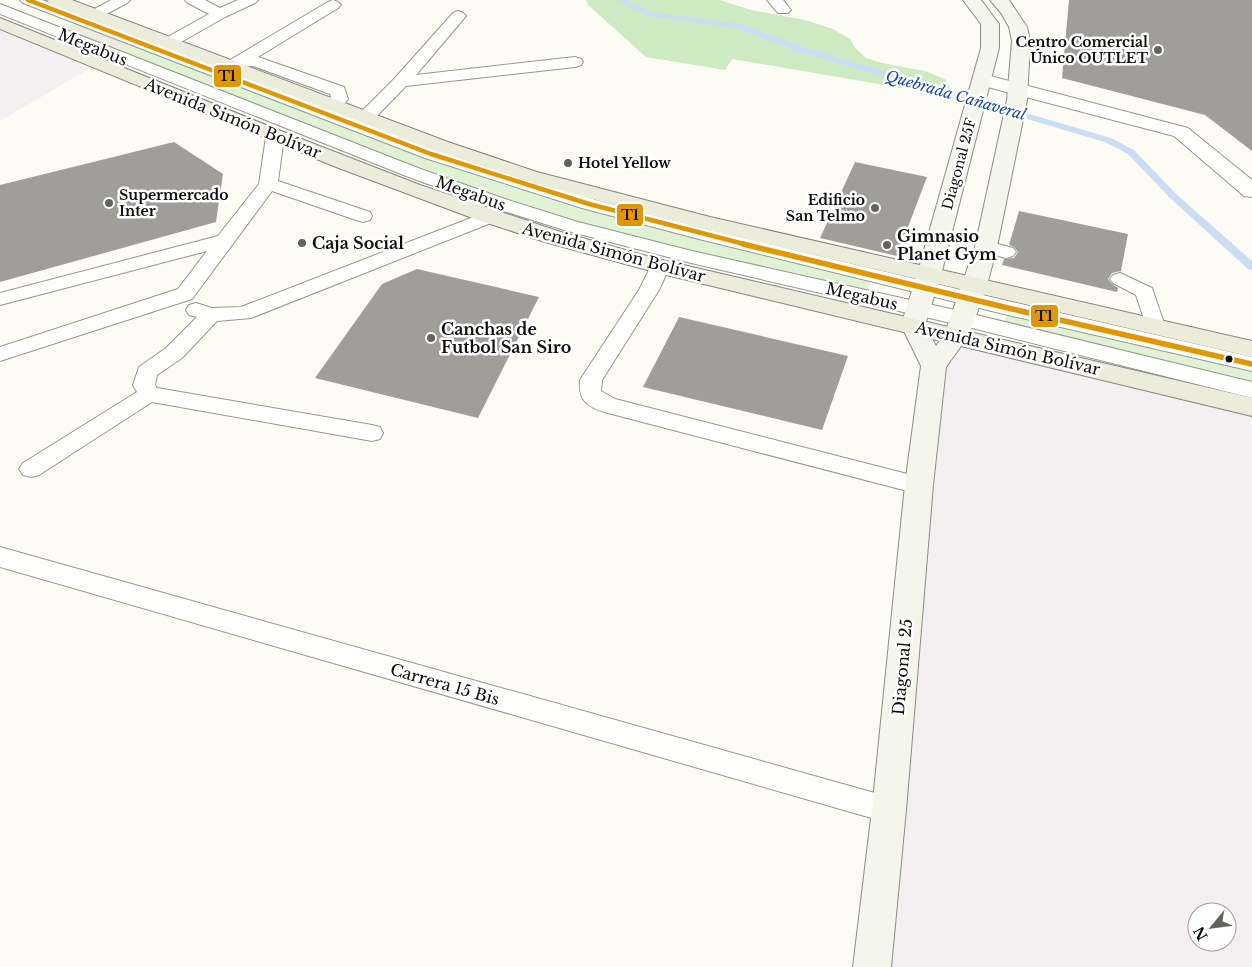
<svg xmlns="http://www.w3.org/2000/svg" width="1252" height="967" font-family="'Libre Baskerville',serif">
<rect width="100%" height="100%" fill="#fcfcf4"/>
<g fill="#f4eff0" fill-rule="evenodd">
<polygon points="0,23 99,63 0,121"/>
<path d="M957,335L1252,407V967H872L934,366ZM1197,912H1227V942H1197Z"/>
</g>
<g fill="#e0f2d4">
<polygon points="138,43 521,183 874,275 864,296 571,226 115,55"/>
<polygon points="1008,308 1252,364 1252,390 1003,329"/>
</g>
<polygon fill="#ceeac2" points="586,0 720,0 751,10 805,20 833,29 850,39 855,48 866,58 882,63 925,71 945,79 950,86 948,92 943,95 732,59 725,70 646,57 588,5"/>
<polygon fill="#ececdf" points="80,20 138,43 115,55 57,32"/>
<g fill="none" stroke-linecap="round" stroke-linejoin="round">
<polygon fill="#cbddf5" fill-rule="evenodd" points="616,0 626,0 652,12 741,24 806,48 1111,138 1134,150 1176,194 1252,261 1252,270 1248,269 1170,198 1128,154 1105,142 800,52 736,28 650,16"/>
</g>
<g fill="#a09e99">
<polygon points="1069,0 1252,0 1252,151 1205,115 1062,78"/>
<polygon points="174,142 223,174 216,222 0,282 0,185"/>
<polygon points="855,162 927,177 897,256 820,238"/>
<polygon points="1019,211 1128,234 1121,271 1112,273 1108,279 1112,284 1118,288 1117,292 1002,265 1004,259 1014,258 1018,252 1014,247 1009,245"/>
<polygon points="417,269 539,297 478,418 315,378 382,284"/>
<polygon points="679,317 848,356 822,430 643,387"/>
</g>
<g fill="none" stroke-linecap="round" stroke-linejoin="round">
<g stroke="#969692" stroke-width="2">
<g id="lane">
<polygon points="20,0 42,0 88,18 86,15 89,12 111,0 130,0 127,3 99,18 92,19 437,150 596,200 706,229 1008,301 1252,357 1252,371 1008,315 695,238 582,208 425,158 23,3"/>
<polygon points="185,0 205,0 220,8 238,0 258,0 255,3 225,17 176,45 164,45 162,42 164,39 209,14 188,3"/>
<path d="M333,0L338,2L341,5L338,8L258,57L344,87L348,99L340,109H328L326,105L331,98L330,94L253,66C242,65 236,72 225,69L223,66L225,63L328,2Z"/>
<polygon points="767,0 783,0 791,10 788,13 778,13"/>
<polygon points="0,4 418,168 505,199 578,222 692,251 964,312 1252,382 1252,398 964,326 691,263 564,230 491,207 406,176 0,14"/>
<polygon points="458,11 463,13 466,16 416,75 575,57 581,59 583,62 581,65 575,67 406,86 372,121 366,122 360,121 357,117 360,113 395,78 453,13"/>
<polygon points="275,132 281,133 284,137 278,181 370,212 372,216 370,220 363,222 356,220 272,191 192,299 0,361 0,347 178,289 207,251 0,305 0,293 218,236 259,184 266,137 269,133"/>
<polygon points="489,211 496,213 498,217 496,221 251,318 217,321 182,358 157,375 155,385 157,388 372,425 380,427 383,433 380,439 372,441 152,402 39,475 31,477 23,475 19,469 23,463 137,392 133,385 139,367 166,348 197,317 189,315 186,310 189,305 196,303 212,308 241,307"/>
<polygon points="986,241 1013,248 1016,252 1013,256 1006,258 979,251 976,247 979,243"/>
<path d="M660,260L667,262L670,266L659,290L602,380L601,391L615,399L927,479L931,485L927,491L919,494L608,413C588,407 578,402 580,380L639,290L653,262Z"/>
<polygon points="1120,273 1152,288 1165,326 1162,331 1155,333 1148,331 1136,295 1113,283 1110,279 1113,275"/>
<polygon points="0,547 889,797 899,800 904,810 899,820 889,823 0,567"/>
</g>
</g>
<g stroke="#969692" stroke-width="2">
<polygon id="street" points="983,74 1188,128 1252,180 1252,197 1244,196 1174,136 976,84 973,80 976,76"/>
</g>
<g stroke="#8c8c89" stroke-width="2">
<polygon id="secondary" points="963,0 981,0 999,24 999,48 941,275 925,325 936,346 945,333 975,247 1007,100 1012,41 1009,27 1001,13 990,0 1009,0 1027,27 1030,41 1027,100 997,247 987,285 969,335 946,367 933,485 906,810 891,967 853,967 872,810 905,485 921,366 901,325 917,275 981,48 981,24"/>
</g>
<g stroke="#83837f" stroke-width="2">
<g id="primary">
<polygon points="47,0 72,0 448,142 537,172 710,217 1252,341 1252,357 707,230 523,180 434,150 50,4"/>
<polygon points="0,18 281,131 420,185 561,232 658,259 1252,398 1252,416 658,273 545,242 475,219 336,167 0,29"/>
</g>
</g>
<use href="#lane" fill="#fffffd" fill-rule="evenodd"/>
<use href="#street" fill="#fffffd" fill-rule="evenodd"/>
<use href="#secondary" fill="#f4f5eb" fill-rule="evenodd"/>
<use href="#primary" fill="#ececda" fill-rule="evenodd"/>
<g stroke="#fff" stroke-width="7">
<polyline id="bus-1-far1" points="28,0 431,154 589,204 748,245"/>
</g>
<g stroke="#fff" stroke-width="9">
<polyline id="bus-1" points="743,244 1008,308 1252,364"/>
</g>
<use href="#bus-1-far1" stroke="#e09702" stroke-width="4.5"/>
<use href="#bus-1" stroke="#e09702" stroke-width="5.5"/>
</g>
<g fill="#62625f" stroke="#fff" stroke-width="2">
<circle cx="1158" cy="50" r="5"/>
<circle cx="568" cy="163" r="5"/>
<circle cx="109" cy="203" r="5"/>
<circle cx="875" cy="208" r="5"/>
<circle cx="302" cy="243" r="5"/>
<circle cx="887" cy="245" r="5"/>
<circle cx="431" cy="338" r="5"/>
</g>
<circle fill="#0f0f0f" stroke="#fff" stroke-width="2" cx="1229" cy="359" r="4.5"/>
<g text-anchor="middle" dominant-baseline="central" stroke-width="5" stroke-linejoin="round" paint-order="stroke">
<g font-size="14" font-weight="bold" fill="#0f0f0f" stroke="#fff" text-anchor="end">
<text x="1148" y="42">Centro Comercial<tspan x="1148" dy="16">Único OUTLET</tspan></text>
<text x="578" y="163" text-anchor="start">Hotel Yellow</text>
<text x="119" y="195" text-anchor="start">Supermercado<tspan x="119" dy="16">Inter</tspan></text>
<text x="865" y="200">Edificio<tspan x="865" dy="16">San Telmo</tspan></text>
</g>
<g font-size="14" fill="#0f0f0f" stroke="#fff">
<text transform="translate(959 164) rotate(-75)">Diagonal 25F</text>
</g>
<g font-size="15" font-style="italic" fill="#1747a2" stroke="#fff">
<text transform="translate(956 95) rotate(16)">Quebrada Cañaveral</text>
</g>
<g font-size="16" fill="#0f0f0f" stroke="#fff">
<text transform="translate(93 47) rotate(22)">Megabus</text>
<text transform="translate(233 118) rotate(22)">Avenida Simón Bolívar</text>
<text transform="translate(471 193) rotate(20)">Megabus</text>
<text transform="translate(614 252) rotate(15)">Avenida Simón Bolívar</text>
<text transform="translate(862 296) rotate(13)">Megabus</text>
<text transform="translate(1008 348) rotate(13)">Avenida Simón Bolívar</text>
<text transform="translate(902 667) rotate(-85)">Diagonal 25</text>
<text transform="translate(445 684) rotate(16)">Carrera 15 Bis</text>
</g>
<g font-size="16" font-weight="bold" fill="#0f0f0f" stroke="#fff" text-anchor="start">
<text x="897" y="236">Gimnasio<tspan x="897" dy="18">Planet Gym</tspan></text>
<text x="312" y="243">Caja Social</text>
<text x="441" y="329">Canchas de<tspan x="441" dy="18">Futbol San Siro</tspan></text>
</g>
</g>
<g stroke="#fff" stroke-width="2">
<rect x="213" y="64" width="29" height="24" rx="5" fill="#e09702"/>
<rect x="616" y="203" width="28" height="24" rx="5" fill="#e09702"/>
<rect x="1030" y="304" width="29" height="24" rx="5" fill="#e09702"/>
</g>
<g font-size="14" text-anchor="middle" font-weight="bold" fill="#111">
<text x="227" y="81">T1</text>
<text x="630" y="220">T1</text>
<text x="1044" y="321">T1</text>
</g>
<g transform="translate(1212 927) rotate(241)"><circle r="24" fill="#ffffff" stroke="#9f9f9f"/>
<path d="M0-4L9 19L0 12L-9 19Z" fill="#62625f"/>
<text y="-8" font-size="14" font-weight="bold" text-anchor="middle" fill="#0f0f0f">N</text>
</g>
</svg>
